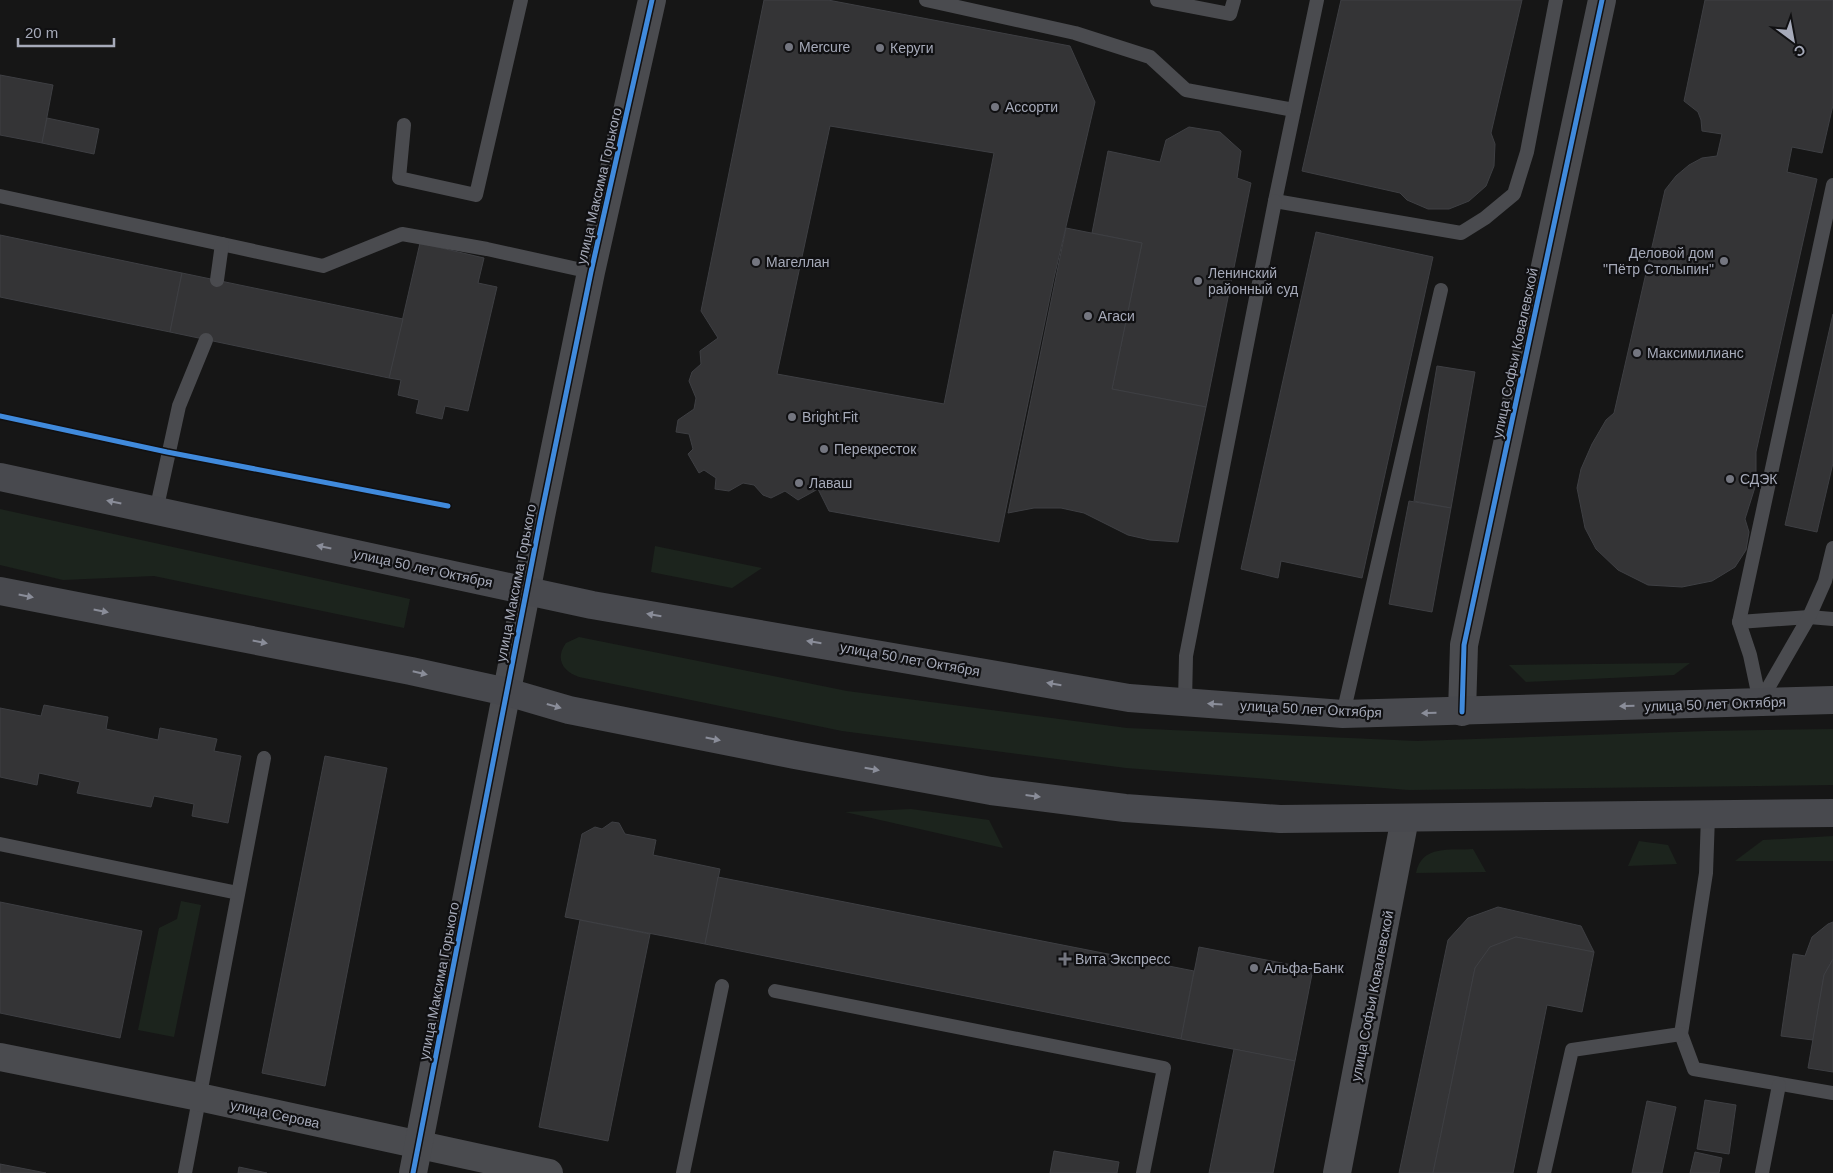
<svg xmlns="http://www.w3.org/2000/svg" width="1833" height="1173" font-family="Arial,sans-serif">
<rect width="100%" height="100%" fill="#161616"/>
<g fill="#1c241d">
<polygon points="0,509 410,599 404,628 154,576 63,580 0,565"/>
<polygon points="655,546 762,568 732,588 651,572"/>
<path d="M579,637L847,691L1127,728L1417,741L1707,731L1833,729V785L1409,790L1126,768L842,731L579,677C562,671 555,658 566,643Z"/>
<polygon points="1690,663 1674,675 1526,682 1509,665"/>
<polygon points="911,809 989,820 1003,848 845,812"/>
<polygon points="1833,836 1833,861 1735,861 1763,840"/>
<polygon points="1639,841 1668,845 1677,864 1628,866"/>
<path d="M1473,849L1486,872L1416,873C1422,844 1450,851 1473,849Z"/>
<polygon points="181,901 201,905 174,1037 138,1030 159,928 177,919"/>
</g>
<g fill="#343436" stroke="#3e3f43" fill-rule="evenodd">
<path d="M764,0H828L1070,46L1095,102L1054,278L999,542L829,511L818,489L798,500L785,491L771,498L763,495L754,485L743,483L729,491L715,489L716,478L704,470L699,473L688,454L693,449L689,434L676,432L678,420L694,409L696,398L689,381L692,372L701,364L700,351L718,338L701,311ZM830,126L994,153L944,404L777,374Z"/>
<polygon points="1341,0 1522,0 1491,133 1495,144 1494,166 1486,186 1469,201 1449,209 1428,209 1407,200 1400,193 1302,171"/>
<polygon points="1705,0 1833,0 1833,105 1822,153 1792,147 1787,172 1817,179 1756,452 1756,484 1745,519 1749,532 1746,550 1735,567 1712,581 1682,587 1648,585 1618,570 1596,549 1585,528 1577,488 1581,469 1592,444 1606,420 1614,413 1665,190 1676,176 1689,165 1702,158 1717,156 1722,134 1702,131 1701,120 1698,112 1684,101"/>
<polygon points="0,75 53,85 42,143 0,135"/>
<polygon points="47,118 99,129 94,154 42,143"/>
<polygon points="1189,127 1220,132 1241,151 1237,178 1251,183 1206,407 1112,389 1142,243 1092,233 1108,151 1160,162 1166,140"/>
<polygon points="1066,228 1142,243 1112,389 1206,407 1178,542 1150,540 1128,535 1084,513 1061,508 1034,508 1008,513"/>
<polygon points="1316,232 1433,257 1362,578 1281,561 1278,578 1241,569"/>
<polygon points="0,235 182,273 170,332 0,297"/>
<polygon points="420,243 484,258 478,283 497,287 468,411 445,406 442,419 416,413 419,400 398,395 401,380 389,378"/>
<polygon points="182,273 403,319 389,378 170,332"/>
<polygon points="1833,314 1833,463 1817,532 1785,525"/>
<polygon points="1437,366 1475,372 1451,508 1414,501"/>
<polygon points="1409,501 1451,508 1432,612 1389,604"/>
<polygon points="44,705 108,717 106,729 158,740 160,728 217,739 214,751 241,756 228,823 192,816 194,804 154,796 151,807 77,793 80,782 39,773 37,785 0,777 0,708 41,716"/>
<polygon points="325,756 387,768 325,1086 262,1073"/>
<polygon points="612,822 619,823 625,834 656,840 653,855 720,869 705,944 565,917 582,834 595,827 602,829"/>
<polygon points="718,877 1194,971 1181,1039 705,944"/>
<polygon points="0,902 142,931 120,1038 0,1013"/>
<polygon points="1498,907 1581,926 1594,952 1516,937 1490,947 1475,968 1433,1173 1399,1173 1448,940 1468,918"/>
<polygon points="580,920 650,934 608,1141 539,1127"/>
<polygon points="1833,922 1833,959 1824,975 1813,1040 1781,1036 1793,954 1805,956 1812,937 1828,924"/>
<polygon points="1516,937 1594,952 1582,1012 1547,1005 1513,1173 1433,1173 1475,968 1490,947"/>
<polygon points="1199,947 1313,969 1295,1061 1181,1039"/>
<polygon points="1833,959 1833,1072 1808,1068 1824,975"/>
<polygon points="1234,1049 1295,1061 1273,1173 1209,1173"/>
<polygon points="1705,1100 1736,1105 1729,1154 1697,1149"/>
<polygon points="1647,1101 1676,1107 1662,1173 1632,1173"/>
<polygon points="1054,1151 1119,1162 1117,1173 1050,1173"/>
<polygon points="1695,1152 1722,1158 1719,1173 1690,1173"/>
<polygon points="0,1164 46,1173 0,1173"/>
<polygon points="239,1167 267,1173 238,1173"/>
</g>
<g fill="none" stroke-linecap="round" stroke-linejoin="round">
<g stroke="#4a4b4f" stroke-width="14">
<polyline points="926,0 1075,33 1150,57 1186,90 1294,110"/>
<polyline points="1157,0 1230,14 1234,0"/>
<polyline points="1317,0 1275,201 1461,233 1485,218 1514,194 1527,152 1556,0"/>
<polyline points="404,125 399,178 476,195 521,0"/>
<polyline points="0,196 323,266 402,234 487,249 591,272"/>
<polyline points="217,280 222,244"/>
<polyline points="156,511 179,406 206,340"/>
<polyline points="1739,622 1809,617 1833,619"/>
<polyline points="1185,702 1186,656 1275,201"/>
<polyline points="1760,702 1750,655 1739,622 1833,185"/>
<polyline points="1760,702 1809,617 1825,581 1833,548"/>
<polyline points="1343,714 1441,290"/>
<polyline points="1708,816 1706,873 1681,1034 1694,1069 1833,1093"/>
<polyline points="0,844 238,893"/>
<polyline points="775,991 1164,1068 1143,1173"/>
<polyline points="185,1173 264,758"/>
<polyline points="683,1173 722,986"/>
<polyline points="1544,1173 1572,1050 1681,1034"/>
<polyline points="1762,1173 1779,1085"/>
</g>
<g stroke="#4a4b4f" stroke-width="28">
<polyline points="1462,712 1464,645 1602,0"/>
<polyline points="0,1057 199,1097 549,1173"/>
<polyline points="1337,1173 1405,818"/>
</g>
<polyline stroke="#4a4b4f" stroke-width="28" points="413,1173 541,516 591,272 652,0"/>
<g stroke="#48494e" stroke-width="28">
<polyline points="0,477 592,605 1129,698 1343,714 1833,700"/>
<polyline points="0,591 411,671 507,692 569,710 795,755 991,791 1125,808 1280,819 1833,813"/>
</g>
<g stroke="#101012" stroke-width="8">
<g id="cycleway">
<polyline points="0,416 167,452 448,506"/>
<polyline points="1462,712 1464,645 1602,0"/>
<polyline points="413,1173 541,516 591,272 652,0"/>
</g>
</g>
<use href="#cycleway" stroke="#408adc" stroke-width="5"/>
</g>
<defs><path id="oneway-solid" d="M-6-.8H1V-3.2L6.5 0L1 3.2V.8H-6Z" transform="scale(1.25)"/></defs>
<g fill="#8a8d99">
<use href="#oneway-solid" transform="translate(114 502) rotate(-168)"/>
<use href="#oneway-solid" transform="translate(324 547) rotate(-168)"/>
<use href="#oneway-solid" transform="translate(26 596) rotate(11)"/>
<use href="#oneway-solid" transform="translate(101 611) rotate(11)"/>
<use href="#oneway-solid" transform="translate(654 615) rotate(-170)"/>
<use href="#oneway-solid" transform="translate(260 642) rotate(11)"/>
<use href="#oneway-solid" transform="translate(814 642) rotate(-171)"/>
<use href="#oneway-solid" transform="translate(420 673) rotate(13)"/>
<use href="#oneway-solid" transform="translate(1054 684) rotate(-170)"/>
<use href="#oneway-solid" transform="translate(1215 704) rotate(-176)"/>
<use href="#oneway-solid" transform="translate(554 706) rotate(16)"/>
<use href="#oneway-solid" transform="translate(1627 706) rotate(178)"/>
<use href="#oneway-solid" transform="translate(1429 713) rotate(179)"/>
<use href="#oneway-solid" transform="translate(713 739) rotate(11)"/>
<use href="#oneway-solid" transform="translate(872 769) rotate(10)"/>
<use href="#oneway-solid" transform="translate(1033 796) rotate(7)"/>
</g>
<g fill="#747680" stroke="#101012" stroke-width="2">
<circle cx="789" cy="47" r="5"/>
<circle cx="880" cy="48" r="5"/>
<circle cx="995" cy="107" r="5"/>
<circle cx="1724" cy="261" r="5"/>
<circle cx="756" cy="262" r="5"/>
<circle cx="1198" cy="281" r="5"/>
<circle cx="1088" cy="316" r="5"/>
<circle cx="1637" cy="353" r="5"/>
<circle cx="792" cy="417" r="5"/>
<circle cx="824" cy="449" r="5"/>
<circle cx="1730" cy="479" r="5"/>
<circle cx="799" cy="483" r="5"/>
<path d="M1062.5 951.5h5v5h5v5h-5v5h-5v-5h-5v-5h5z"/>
<circle cx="1254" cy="968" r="5"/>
</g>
<g text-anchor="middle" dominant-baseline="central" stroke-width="4.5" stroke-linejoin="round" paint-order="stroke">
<g font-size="14" fill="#a6aab9" stroke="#101012" text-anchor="start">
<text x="799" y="47">Mercure</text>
<text x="890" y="48">Керуги</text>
<text x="1005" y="107">Ассорти</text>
<text x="1714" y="253" text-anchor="end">Деловой дом<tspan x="1714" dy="16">"Пётр Столыпин"</tspan></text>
<text x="766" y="262">Магеллан</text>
<text x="1208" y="273">Ленинский<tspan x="1208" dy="16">районный суд</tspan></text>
<text x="1098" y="316">Агаси</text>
<text x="1647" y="353">Максимилианс</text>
<text x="802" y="417">Bright Fit</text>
<text x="834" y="449">Перекресток</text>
<text x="1740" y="479">СДЭК</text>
<text x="809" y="483">Лаваш</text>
<text x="1075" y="959">Вита Экспресс</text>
<text x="1264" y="968">Альфа-Банк</text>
</g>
<g font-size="14" fill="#a6aab9" stroke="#101012">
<text transform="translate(599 186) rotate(-77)">улица Максима Горького</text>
<text transform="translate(1515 353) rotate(-78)">улица Софьи Ковалевской</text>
<text transform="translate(423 568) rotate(12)">улица 50 лет Октября</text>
<text transform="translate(516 583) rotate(-79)">улица Максима Горького</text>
<text transform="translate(910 659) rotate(10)">улица 50 лет Октября</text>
<text transform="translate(1715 704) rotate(-2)">улица 50 лет Октября</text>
<text transform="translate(1311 709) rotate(3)">улица 50 лет Октября</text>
<text transform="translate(439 981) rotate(-79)">улица Максима Горького</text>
<text transform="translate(1372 996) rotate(-79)">улица Софьи Ковалевской</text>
<text transform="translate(275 1114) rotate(12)">улица Серова</text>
</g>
</g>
<g transform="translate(1793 40) rotate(148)" stroke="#101012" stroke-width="4" paint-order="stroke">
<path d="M0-4L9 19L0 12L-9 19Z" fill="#a6aab9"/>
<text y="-8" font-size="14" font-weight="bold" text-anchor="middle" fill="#a6aab9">С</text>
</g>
<path d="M18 38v8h96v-8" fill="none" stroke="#a6aab9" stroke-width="2.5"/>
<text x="25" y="38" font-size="15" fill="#a6aab9" stroke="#101012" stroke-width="4" paint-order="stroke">20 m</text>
</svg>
